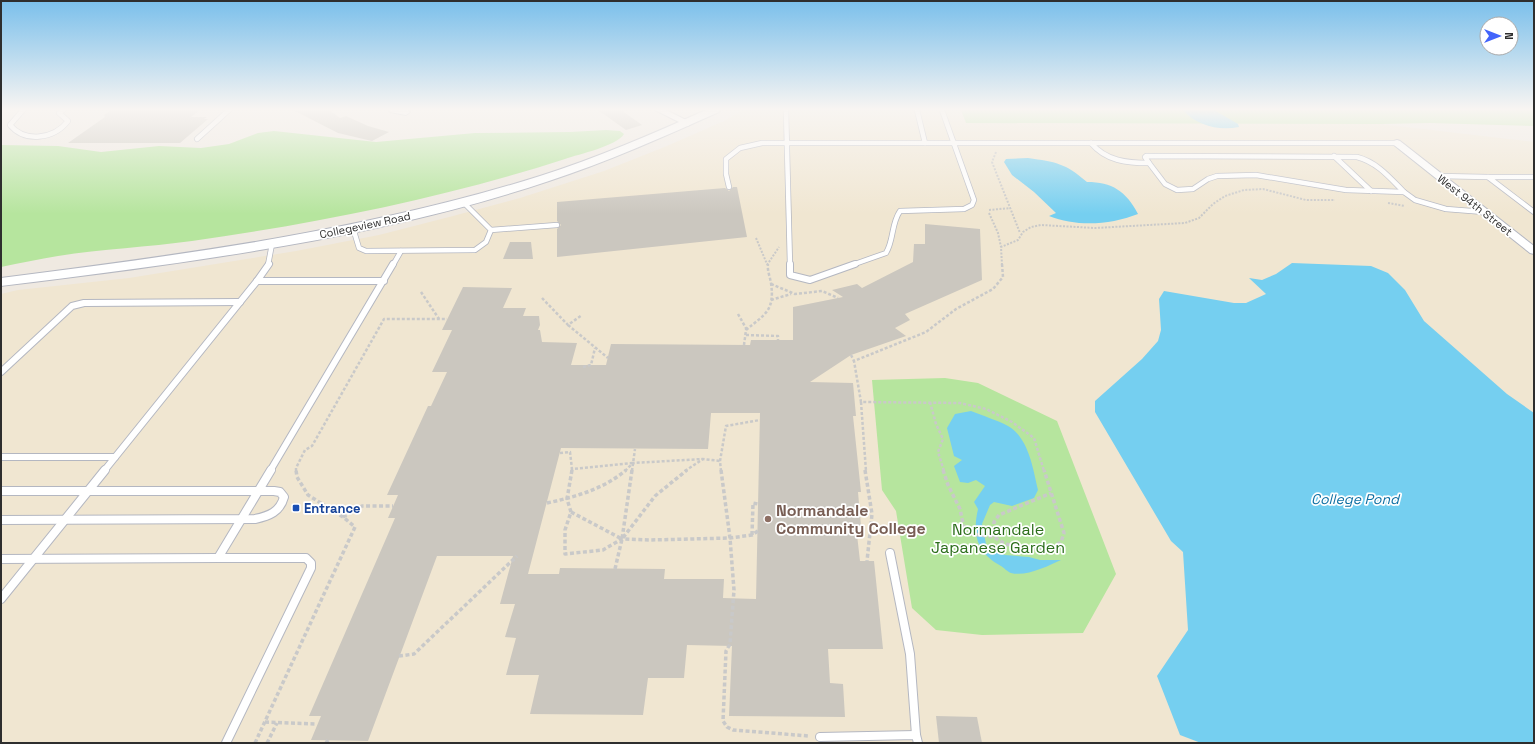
<svg xmlns="http://www.w3.org/2000/svg" width="1535" height="744" font-family="'Space Grotesk',sans-serif">
<rect width="100%" height="100%" fill="#efe9e1"/>
<polygon fill="#f0e6d1" points="743,110 961,110 966,123 1380,124 1534,142 1534,743 1,743 1,294 18,290 129,278 296,251 379,235 453,216 520,198 604,171 667,146 724,121"/>
<g fill="#b6e59e">
<polygon points="961,110 1534,110 1534,126 1430,123 1380,124 966,123"/>
<path d="M606,130L620,131L624,134C617,146 579,154 565,159C444,198 318,223 192,241C148,247 102,249 58,256C39,259 20,263 1,267V145L58,146L101,152L159,146L201,148L229,144L258,133L274,131L376,142L475,133L570,132Z"/>
<polygon points="945,378 978,383 1057,421 1116,574 1083,633 982,635 936,630 912,608 896,511 882,490 872,380"/>
</g>
<g fill="#75cff0">
<path d="M1183,110H1214L1238,124L1239,127C1219,131 1197,126 1183,110Z"/>
<path d="M1028,158C1056,162 1065,163 1087,182C1112,182 1126,191 1138,214C1110,225 1077,227 1049,216L1056,213L1034,192L1012,175L1004,162L1006,159Z"/>
<polygon points="1292,263 1371,266 1388,273 1405,290 1424,321 1507,394 1534,413 1534,743 1201,743 1180,735 1157,676 1188,630 1183,552 1171,541 1095,412 1095,401 1142,359 1158,341 1161,330 1159,299 1164,291 1234,303 1246,303 1266,294 1249,278 1262,280 1276,274"/>
<path d="M971,411C983,416 997,420 1008,426C1029,438 1033,469 1038,490L1034,498L1012,506L994,502L990,505L982,524L986,544L994,550L1005,555L1029,557L1040,560H1061C1048,566 1026,577 1011,573C1008,572 1004,568 1001,566C977,553 972,535 978,509L974,502L985,486L976,480L968,483L960,482L954,466L962,460L954,456L947,428L955,414Z"/>
</g>
<g fill="#cbc7bf" fill-rule="evenodd">
<polygon points="111,110 200,110 191,117 207,117 204,119 208,119 180,143 68,143 105,117 104,115"/>
<polygon points="293,110 329,110 340,118 346,116 368,126 389,132 372,141 338,133"/>
<polygon points="598,110 621,110 642,125 626,130"/>
<polygon points="733,187 737,187 747,237 557,257 557,229 561,225 557,221 557,202 725,188 729,191"/>
<path d="M925,224L980,229L982,280L905,314L910,320L895,328L906,336L851,355L810,382L853,383L856,416H853L861,492H858L861,526H856L860,561H874L883,649H828L830,683L843,684L845,717L729,716L732,646L687,645L684,678H648L643,715L530,714L539,675H506L516,638L505,637L515,604H500L513,556H437L368,741L311,740L321,716H309L395,518H388L398,495H387L428,406H431L447,372H432L452,330H442L463,287L512,288L503,308H526L523,316H539L540,325L538,330H540L542,342L577,343L571,365H606L611,344L750,345L751,340H793V307L843,297L832,290L857,284L862,288L913,262L914,244H925ZM711,413H760L756,599L723,598L724,579H664L665,569L560,568L559,574H528L561,448L708,449Z"/>
<polygon points="510,242 531,242 533,259 503,259"/>
<polygon points="936,716 977,717 982,743 939,743"/>
</g>
<g fill="none" stroke-linecap="round" stroke-linejoin="round">
<g stroke="#b4b7c1" stroke-width="6">
<g id="service-far2">
<path d="M23,110L10,125C25,143 54,139 68,121L59,113L63,110"/>
<polyline points="786,110 790,265"/>
<polyline points="917,110 925,143"/>
<polyline points="197,139 229,110"/>
<path d="M1091,143C1106,161 1127,163 1149,163L1165,184L1177,190L1193,189L1208,179L1217,176L1256,175L1346,190L1404,192L1415,200L1446,209L1484,212"/>
<polyline points="1334,156 1371,191"/>
<path d="M1149,163L1145,157L1146,156L1357,157C1377,162 1390,178 1404,192"/>
<polyline points="1439,176 1488,177"/>
<polyline points="1534,177 1488,177 1534,212"/>
<polyline points="729,187 726,174 726,159 740,148 762,143 1397,143"/>
<polyline points="353,228 359,248 366,251 475,250 486,242 491,230 463,202"/>
<polyline points="491,230 557,225"/>
<polyline points="268,265 272,244"/>
<polyline points="393,265 401,251"/>
<path d="M852,265L886,253C894,240 891,224 900,211L964,209L972,205L974,200L942,110"/>
</g>
</g>
<g stroke="#b4b7c1" stroke-width="8">
<g id="service-far1">
<polyline points="790,264 790,275 810,280 855,264"/>
<polyline points="257,281 384,281"/>
<polyline points="1,372 72,306 84,303 240,302"/>
<polyline points="1,457 115,457"/>
<polyline points="104,471 257,281 269,264"/>
<polyline points="270,471 393,264"/>
</g>
</g>
<g stroke="#b4b7c1" stroke-width="10">
<g id="service">
<path d="M1,491H274L280,492L284,497C280,512 269,516 255,519L1,520"/>
<polyline points="890,553 910,654 916,735"/>
<polyline points="1,559 218,558"/>
<polyline points="1,599 105,470"/>
<polyline points="820,737 916,735 918,743"/>
<polyline points="226,743 311,568 311,563 306,558 218,558 271,470"/>
</g>
</g>
<g stroke="#b4b7c1" stroke-width="2">
<g id="minor">
<polygon points="389,110 408,110 410,112 406,115 390,112"/>
<polygon points="655,110 666,110 692,123 688,126 685,125"/>
<polygon points="1397,140 1400,141 1534,246 1534,254 1530,253 1394,145 1393,143 1394,141"/>
</g>
</g>
<g stroke="#b4b7c1" stroke-width="2">
<path id="tertiary" d="M706,110H720L719,112C663,137 607,162 549,181C373,240 185,263 1,286V278C182,255 365,231 540,176C597,158 652,134 706,110Z"/>
</g>
<g stroke="#c9c9c9" stroke-width="2" stroke-dasharray="2 1.5" stroke-linecap="butt">
<polyline points="996,152 992,162 1020,233"/>
<polyline points="1388,203 1405,206"/>
<polyline points="989,210 1011,208"/>
<polyline points="989,213 998,233 1001,247"/>
<polyline points="756,238 767,264"/>
<polyline points="767,265 779,247"/>
<polyline points="1002,265 1001,247 1018,240 1023,232 1031,227 1041,225 1095,228 1185,223 1199,218 1213,204 1225,196 1244,190 1263,189 1306,200 1335,200"/>
</g>
<g stroke="#c9c9c9" stroke-width="2.5" stroke-dasharray="3 2" stroke-linecap="butt">
<polyline points="1002,264 1003,277 993,289 956,309 926,332 854,361 861,402 960,403 986,409 1012,422 1034,438 1044,471"/>
<polyline points="771,284 795,294 822,291 838,298"/>
<polyline points="421,292 439,319"/>
<polyline points="542,298 568,325 582,315"/>
<polyline points="771,300 791,294"/>
<polyline points="738,314 747,330"/>
<polyline points="568,325 608,358"/>
<polyline points="746,335 778,336 778,340"/>
<path d="M744,345L746,330C765,314 775,311 771,283C770,277 767,270 768,264"/>
<polyline points="851,355 854,361"/>
<polyline points="583,367 591,365 595,348"/>
<polyline points="861,402 866,471"/>
<polyline points="930,402 936,424 943,439 938,452 944,471"/>
<polyline points="560,453 570,452 572,469"/>
<polyline points="296,471 296,468 305,450 312,446 384,319 447,319"/>
<polyline points="572,471 572,469 633,463"/>
<polyline points="625,471 633,463 703,459 720,461"/>
<polyline points="632,471 635,449"/>
<polyline points="685,471 703,459"/>
<polyline points="721,471 720,461 726,426 760,420"/>
</g>
<g stroke="#c9c9c9" stroke-width="3.5" stroke-dasharray="4 2.5" stroke-linecap="butt">
<polyline points="572,470 567,499 571,512 565,530 565,554 603,550 622,539 650,540 730,538 752,535 758,531"/>
<polyline points="632,470 622,539 655,496 687,470"/>
<polyline points="721,470 730,538 734,590 730,644 726,651 723,721 727,727 733,730 809,736"/>
<polyline points="865,470 872,514 867,561"/>
<polyline points="943,470 948,485 960,509 965,533 994,537 1005,544 1033,548 1053,547 1061,542 1064,533 1044,470"/>
<path d="M547,503C575,497 604,489 626,470"/>
<polyline points="571,512 622,539 615,569"/>
<polyline points="343,517 362,506 393,506"/>
<polyline points="752,535 753,503 758,504"/>
<polyline points="994,537 994,522 999,515 1051,493"/>
<polyline points="399,656 414,654 517,556"/>
<polyline points="265,722 317,724"/>
<polyline points="255,743 355,527 343,517 308,495 297,477 296,470"/>
<polyline points="267,743 277,723"/>
<polyline points="326,743 328,740"/>
</g>
<use href="#service-far2" stroke="#fff" stroke-width="4.5"/>
<use href="#service-far1" stroke="#fff" stroke-width="6"/>
<use href="#service" stroke="#fff" stroke-width="8"/>
<use href="#minor" fill="#fff" fill-rule="evenodd"/>
<use href="#tertiary" fill="#fff" fill-rule="evenodd"/>
</g>
<linearGradient id="sky" x2="0" y2="1"><stop stop-color="#7abfeb"/><stop offset="0.51" stop-color="#f8f5f2"/><stop offset="1" stop-color="#f8f5f2" stop-opacity="0"/></linearGradient>
<rect width="1535" height="214" fill="url(#sky)"/>
<rect fill="#1a4fb4" stroke="#fff" stroke-width="1.5" x="292" y="504" width="8" height="8" rx="2"/>
<circle fill="#8d6e63" stroke="#fff" stroke-width="1.5" cx="768" cy="519" r="4"/>
<g text-anchor="middle" dominant-baseline="central" stroke-width="3.5" stroke-linejoin="round" paint-order="stroke">
<g font-size="11" fill="#2e2e2e" stroke="#fff">
<text transform="translate(1475 205) rotate(38)">West 94th Street</text>
<text transform="translate(365 225) rotate(-12)">Collegeview Road</text>
</g>
<g font-size="13" font-weight="bold" fill="#164399" stroke="#fff" text-anchor="start">
<text x="304" y="508">Entrance</text>
</g>
<g font-size="14" font-style="italic" fill="#0d6fa3" stroke="#fff">
<text x="1355" y="499">College Pond</text>
</g>
<g font-size="16" font-weight="bold" fill="#785e54" stroke="#fff" text-anchor="start">
<text x="776" y="510">Normandale<tspan x="776" dy="18">Community College</tspan></text>
</g>
<g font-size="16" fill="#2c6e1b" stroke="#fff">
<text x="998" y="529">Normandale<tspan x="998" dy="18">Japanese Garden</tspan></text>
</g>
</g>
<rect width="1535" height="744" fill="none" stroke="#2e2e2e" stroke-width="4"/>
<g transform="translate(1499 36) rotate(90)"><circle r="19" fill="#ffffff" stroke="#ababab"/>
<path d="M0-3L7 15L0 10L-7 15Z" fill="#4264fb"/>
<text y="-6" font-size="11" font-weight="bold" text-anchor="middle" fill="#2e2e2e">N</text>
</g>
</svg>
